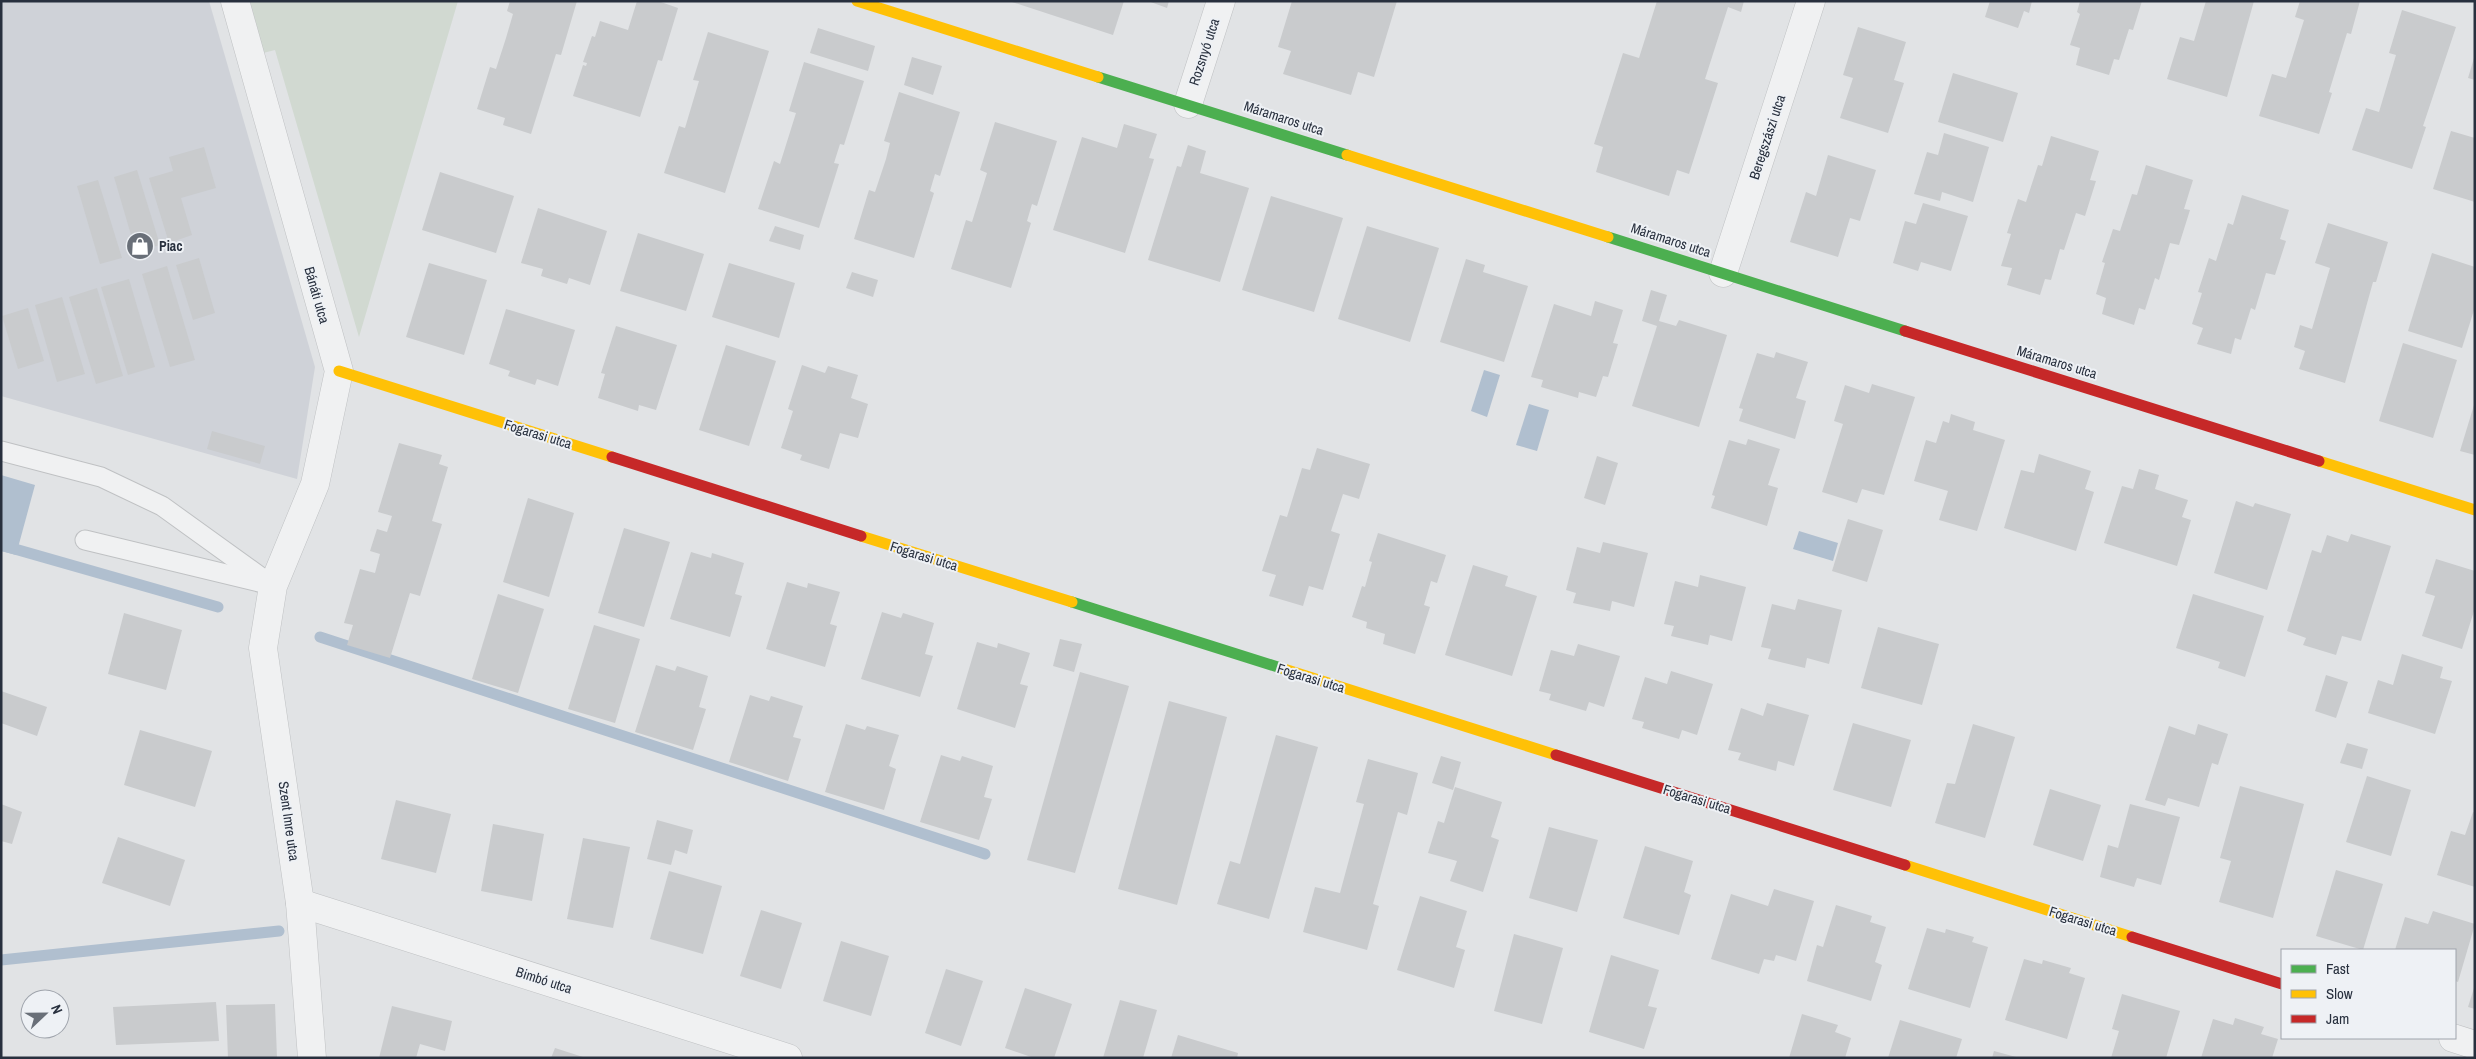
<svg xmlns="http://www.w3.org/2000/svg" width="2476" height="1059" font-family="'Archivo Narrow',sans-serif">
<rect width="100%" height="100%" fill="#e1e3e5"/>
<polygon fill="#cfd2d8" points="1,1 209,1 315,367 297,479 1,396"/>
<polygon fill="#d1d9d1" points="244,1 458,1 359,337 275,50 259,54"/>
<g fill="#b0bfcf">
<polygon points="1484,370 1500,375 1487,417 1471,411"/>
<polygon points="1529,404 1549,410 1537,451 1516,445"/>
<polygon points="1,475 35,485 16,555 1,551"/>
<polygon points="1799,531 1838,543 1833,561 1793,549"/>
</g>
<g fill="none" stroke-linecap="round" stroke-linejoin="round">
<g stroke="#b0bfcf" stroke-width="11">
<polyline points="1,545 218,607"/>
<polyline points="320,637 985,854"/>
<polyline points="1,960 279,931"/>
</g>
</g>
<g fill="#c9cbcd">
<polygon points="510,1 577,1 561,55 556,54 531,134 503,125 505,118 477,109 490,67 496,69 506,38 513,14 507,11"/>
<polygon points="637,1 658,1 678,8 662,61 658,60 640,117 573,96 583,65 586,66 587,63 583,62 592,36 595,37 600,21 628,30"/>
<polygon points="1009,1 1124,1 1113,35"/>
<polygon points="1148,1 1169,1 1167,8"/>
<polygon points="1292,1 1397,1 1374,77 1358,72 1351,95 1283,74 1291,51 1278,47"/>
<polygon points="1657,1 1744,1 1741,12 1728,7 1705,79 1718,83 1689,174 1677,170 1669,196 1596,172 1603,147 1594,144 1623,53 1639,58"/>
<polygon points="1990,1 2032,1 2029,13 2024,11 2018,28 1985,17"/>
<polygon points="2080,1 2142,1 2133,30 2129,29 2119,60 2114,59 2109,75 2076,65 2080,48 2070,45 2080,14 2077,12"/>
<polygon points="2206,1 2254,1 2227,97 2167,79 2180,37 2194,41"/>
<polygon points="2300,1 2360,1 2351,34 2347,33 2329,92 2332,93 2319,134 2259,116 2272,74 2286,78 2304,20 2295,17"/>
<polygon points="2402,10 2456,27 2423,126 2426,127 2412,169 2352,150 2366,108 2379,112 2396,55 2389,53"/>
<polygon points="1858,27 1906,42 1894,80 1904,83 1888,133 1840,118 1853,78 1843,75"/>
<polygon points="818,28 875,46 868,71 810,53"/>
<polygon points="708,32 769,51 725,193 664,173 679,126 685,128 699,81 693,80"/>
<polygon points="912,57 942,66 933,95 904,85"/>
<polygon points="2474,58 2475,58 2475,80 2468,78"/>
<polygon points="804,62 864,81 844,145 840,144 834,163 839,164 819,228 758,209 774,161 780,164 796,113 789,111"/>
<polygon points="1953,73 2018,93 2003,142 1938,122"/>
<polygon points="899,92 960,112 940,176 935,174 930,191 934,193 914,258 854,239 869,190 875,192 886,159 890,143 884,141"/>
<polygon points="995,122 1057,141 1037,206 1032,204 1027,221 1031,223 1011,288 951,269 966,220 972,222 987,173 980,170"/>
<polygon points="1124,124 1157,134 1149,158 1154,159 1125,253 1053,230 1082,137 1117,148"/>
<polygon points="2451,131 2475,138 2475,202 2433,189"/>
<polygon points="1944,133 1989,147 1973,202 1942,192 1940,201 1914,194 1927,152 1938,155"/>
<polygon points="2051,136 2099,151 2090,180 2096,181 2085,216 2076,213 2064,250 2060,249 2051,280 2045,279 2040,295 2007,285 2012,268 2001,266 2011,234 2007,233 2018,199 2026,202 2038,165 2042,166"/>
<polygon points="1188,145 1206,151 1200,173 1249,188 1220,282 1148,260 1177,166 1181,167"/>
<polygon points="204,147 216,188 181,198 192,235 169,243 149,178 173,171 169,157"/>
<polygon points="1828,155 1876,170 1860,221 1850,218 1838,257 1790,242 1806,192 1816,196"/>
<polygon points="2146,165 2193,180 2184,209 2190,210 2179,245 2170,243 2159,280 2155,278 2145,310 2139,308 2134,325 2102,314 2106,298 2096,294 2105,263 2102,262 2113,229 2120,231 2132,194 2137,195"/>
<polygon points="137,170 160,245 136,252 114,177"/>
<polygon points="440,172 514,196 496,253 422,230"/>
<polygon points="98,180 122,258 100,264 77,186"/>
<polygon points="2242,195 2289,210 2280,239 2286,241 2275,275 2266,273 2255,310 2251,308 2241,340 2235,338 2231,354 2197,344 2203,328 2192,324 2202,293 2198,292 2209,258 2216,261 2228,223 2233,225"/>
<polygon points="1271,196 1343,218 1314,312 1242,290"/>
<polygon points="1923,203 1968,216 1951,271 1921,262 1918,271 1893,263 1905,221 1916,224"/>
<polygon points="538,208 607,231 590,285 569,278 567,284 541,276 543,269 521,263"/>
<polygon points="2328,223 2388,242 2376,282 2373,282 2345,383 2299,369 2305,351 2294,347 2300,325 2312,329 2330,268 2315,263"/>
<polygon points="775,226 804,235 800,250 769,241"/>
<polygon points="1367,226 1439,248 1410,342 1338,319"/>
<polygon points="638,233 704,254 686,311 620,291"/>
<polygon points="2432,253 2475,267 2475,307 2462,348 2408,331"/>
<polygon points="199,258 215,313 193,320 176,265"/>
<polygon points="1466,259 1485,265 1483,272 1528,286 1504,362 1440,342"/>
<polygon points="429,263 487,280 464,355 406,337"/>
<polygon points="729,263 795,283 779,338 712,317"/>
<polygon points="167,266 195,360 170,367 142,274"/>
<polygon points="852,272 878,280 873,297 846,288"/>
<polygon points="129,279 155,367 128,375 101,287"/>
<polygon points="97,288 123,376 96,384 69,297"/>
<polygon points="1651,290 1667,295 1659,321 1676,326 1679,320 1727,335 1699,427 1632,406 1657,326 1642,321"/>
<polygon points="62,297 85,374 57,382 35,305"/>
<polygon points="1595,301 1623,310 1613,343 1618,344 1608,377 1603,376 1596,397 1579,392 1578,398 1541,387 1543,380 1531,377 1554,304 1591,316"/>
<polygon points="28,308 44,361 18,369 2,316"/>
<polygon points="506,309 575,330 558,386 537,379 535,385 508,376 510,371 489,364"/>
<polygon points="616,326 677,345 656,410 639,405 638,411 598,398 605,374 601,373"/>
<polygon points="2403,343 2457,360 2433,438 2379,421"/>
<polygon points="726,345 776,361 749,446 699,430"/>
<polygon points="1776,352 1808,362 1796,398 1806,401 1795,439 1739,421 1743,409 1739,408 1757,353 1774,358"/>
<polygon points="802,365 825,373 828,366 858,375 851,398 868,404 858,438 840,433 829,469 800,460 802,455 781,448 793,411 788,409"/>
<polygon points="1872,384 1915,397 1884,495 1862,489 1857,503 1822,492 1843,424 1834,421 1845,385 1869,393"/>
<polygon points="2474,405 2475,405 2475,455 2460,451"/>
<polygon points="1951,414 1975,422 1973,430 2005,440 1977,531 1939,520 1948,491 1914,481 1926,440 1936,443 1943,421 1949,423"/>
<polygon points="212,431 265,446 260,464 207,449"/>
<polygon points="1748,439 1780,449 1768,485 1778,488 1767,526 1711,508 1715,496 1712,495 1729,440 1746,445"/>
<polygon points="399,443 442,455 439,464 448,467 432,521 442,524 420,596 410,593 390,658 347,645 353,625 344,623 360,569 375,573 380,554 370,551 377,529 387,532 392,516 378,512"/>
<polygon points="1317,448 1370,464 1359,499 1343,494 1331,531 1340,534 1323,590 1309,586 1303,606 1269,596 1276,575 1262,571 1280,515 1287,517 1302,468 1310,470"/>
<polygon points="2039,454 2091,471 2085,489 2094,492 2076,551 2004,528 2021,470 2034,473"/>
<polygon points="1597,456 1618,463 1605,505 1584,498"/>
<polygon points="2139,469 2159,475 2155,489 2188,500 2182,517 2191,520 2177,566 2104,543 2122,486 2133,489"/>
<polygon points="528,498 574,513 549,597 503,582"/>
<polygon points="2236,501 2253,507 2255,503 2291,514 2267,590 2214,573"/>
<polygon points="1848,519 1883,530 1867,582 1832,571"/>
<polygon points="624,528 670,542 644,627 598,613"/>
<polygon points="1378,533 1446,555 1437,583 1431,581 1424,605 1430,607 1415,654 1383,644 1385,634 1366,628 1367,622 1352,617 1362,586 1365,587 1372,562 1369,561"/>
<polygon points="2351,534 2391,546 2361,641 2342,636 2336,655 2303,645 2306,638 2287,631 2312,550 2321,553 2327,535 2348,542"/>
<polygon points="1603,542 1648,553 1634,607 1612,601 1610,611 1573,603 1576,593 1566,590 1577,547 1600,553"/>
<polygon points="691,552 711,558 712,553 744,563 735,594 742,596 730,637 670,619"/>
<polygon points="2436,559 2475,571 2475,608 2462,649 2422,636 2435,596 2425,593"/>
<polygon points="1473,565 1508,576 1505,586 1537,596 1512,676 1445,655"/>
<polygon points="1700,575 1746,587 1732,641 1710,635 1708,645 1671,636 1674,626 1664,624 1675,581 1698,587"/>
<polygon points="787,582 807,588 808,583 840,592 830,624 837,626 825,667 766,649"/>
<polygon points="498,594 544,609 518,693 472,679"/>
<polygon points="2193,594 2264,616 2245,677 2218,668 2220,662 2176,648"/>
<polygon points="1798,599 1842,610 1829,664 1807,658 1805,668 1768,659 1771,649 1761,647 1772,604 1795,610"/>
<polygon points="882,612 901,618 903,613 934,623 925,654 933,656 920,697 861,679"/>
<polygon points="124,613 182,630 166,690 108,674"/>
<polygon points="594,625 640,639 615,723 568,709"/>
<polygon points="1878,627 1939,644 1922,705 1861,688"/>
<polygon points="1060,639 1082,644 1074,672 1053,666"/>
<polygon points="977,642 997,648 998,643 1030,653 1020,684 1028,686 1015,728 957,709"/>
<polygon points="1578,644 1620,656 1604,707 1589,702 1586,711 1549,700 1551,694 1539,691 1551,650 1574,656"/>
<polygon points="2402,654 2443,667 2440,678 2452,681 2435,734 2368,713 2378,680 2393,685"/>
<polygon points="656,665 675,671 677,666 708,676 699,707 706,709 693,750 635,732"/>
<polygon points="1671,671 1713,684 1697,735 1682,730 1679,739 1642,728 1644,722 1632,719 1645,677 1667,684"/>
<polygon points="1080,672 1129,686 1075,873 1027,860"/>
<polygon points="2326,675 2348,682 2336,718 2315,711"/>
<polygon points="1,691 47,707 37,736 1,723"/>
<polygon points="750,695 769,701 771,696 803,706 793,737 801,739 788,781 729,762"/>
<polygon points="1169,701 1227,717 1177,905 1118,889"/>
<polygon points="1767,703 1809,715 1794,766 1778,761 1776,771 1738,760 1741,753 1728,750 1741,708 1763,716"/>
<polygon points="1853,723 1911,740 1891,807 1833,790"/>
<polygon points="846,724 865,730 867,726 899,735 889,766 896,769 884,810 825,792"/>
<polygon points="1973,724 2015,737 1985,838 1935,823 1947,783 1955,784"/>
<polygon points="2198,724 2228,734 2218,765 2212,763 2199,807 2168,798 2165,806 2145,800 2169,726 2195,735"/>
<polygon points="140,730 212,751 195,807 124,785"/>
<polygon points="1276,735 1318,747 1269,919 1217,904 1230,861 1240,864"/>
<polygon points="2347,743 2368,749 2362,769 2340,763"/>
<polygon points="941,755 960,761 962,756 993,766 984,797 992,799 979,840 920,822"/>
<polygon points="1441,756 1461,762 1453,790 1432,783"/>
<polygon points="1368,759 1418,773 1407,815 1398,812 1373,904 1379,906 1367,950 1303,932 1315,887 1340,893 1364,804 1356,802"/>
<polygon points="2367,776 2411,790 2391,856 2346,842"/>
<polygon points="2240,786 2304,804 2273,918 2219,902 2231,861 2220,858"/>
<polygon points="1455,787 1502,802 1491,837 1499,840 1483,892 1450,881 1457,861 1428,853 1438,821 1444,823"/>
<polygon points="2050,789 2101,805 2083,861 2033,845"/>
<polygon points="396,800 451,814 436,873 381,859"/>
<polygon points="1,804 22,812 12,844 1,841"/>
<polygon points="2130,804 2180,817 2161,885 2137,878 2134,887 2100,877 2108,845 2118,848"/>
<polygon points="2473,812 2475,813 2475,887 2437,875 2451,831 2465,835"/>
<polygon points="657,820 693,830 687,854 675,850 671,865 647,859"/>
<polygon points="493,824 544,834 532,901 481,891"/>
<polygon points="1549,827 1598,840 1577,912 1529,898"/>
<polygon points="118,837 185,860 170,906 102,883"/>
<polygon points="583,838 630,847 613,928 567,919"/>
<polygon points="1645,846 1693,861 1684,892 1691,895 1679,935 1623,918"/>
<polygon points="2336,870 2383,884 2363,950 2316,936"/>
<polygon points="669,871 722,886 703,954 650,939"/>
<polygon points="1774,889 1814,901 1796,961 1776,955 1774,961 1764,959 1759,974 1711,959 1731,894 1768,906"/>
<polygon points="1420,896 1467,911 1456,947 1465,950 1454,988 1397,970"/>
<polygon points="1836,905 1872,916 1870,922 1886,927 1875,962 1882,965 1871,1001 1807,981 1817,945 1823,947"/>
<polygon points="761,910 802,923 781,989 740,976"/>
<polygon points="2433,911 2475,924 2458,982 2455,981 2455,950 2395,950 2405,917 2428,924"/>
<polygon points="1927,928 1945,933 1946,929 1974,937 1972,942 1988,947 1970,1008 1908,989"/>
<polygon points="1514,934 1563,948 1542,1024 1494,1011"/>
<polygon points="841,941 889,956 871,1016 823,1001"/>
<polygon points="1611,955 1659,970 1648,1006 1657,1008 1644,1049 1589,1032"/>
<polygon points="2024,959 2042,964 2043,960 2071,968 2069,973 2085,978 2067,1039 2005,1020"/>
<polygon points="946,969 983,981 961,1046 925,1033"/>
<polygon points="1025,988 1072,1004 1054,1058 1034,1058 1005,1048"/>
<polygon points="2474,988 2475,988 2475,1009 2468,1007"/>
<polygon points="2122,994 2180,1011 2166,1058 2111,1058 2119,1031 2112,1029"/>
<polygon points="1120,1000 1157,1010 1143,1058 1103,1058"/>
<polygon points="216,1002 219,1041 116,1045 113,1007"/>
<polygon points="275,1004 277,1058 228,1058 226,1005"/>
<polygon points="392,1006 452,1021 445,1051 420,1044 416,1058 379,1058"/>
<polygon points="1802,1014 1838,1025 1835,1032 1851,1038 1845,1058 1789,1058"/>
<polygon points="2235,1018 2264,1027 2261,1034 2278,1039 2272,1058 2201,1058 2213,1019 2233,1025"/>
<polygon points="1900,1020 1962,1039 1956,1058 1888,1058"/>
<polygon points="1178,1035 1238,1053 1237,1058 1171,1058"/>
<polygon points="555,1048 583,1057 583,1058 551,1058"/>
<polygon points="1994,1051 2016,1057 2016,1058 1992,1058"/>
</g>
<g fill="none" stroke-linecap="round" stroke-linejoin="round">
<g stroke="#bfc1c3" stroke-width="21">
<g id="lane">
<polyline points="1,451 101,477 162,506 273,586"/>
<polyline points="85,540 263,583"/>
</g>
</g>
<g stroke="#bfc1c3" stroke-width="29">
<g id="street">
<polyline points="235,1 339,371 315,484 273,586 263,648 300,903 312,1058"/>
<polyline points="1188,104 1221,1"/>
<polyline points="1723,273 1811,1"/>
<polyline points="300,903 788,1058"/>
<polyline points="2453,1038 2475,1045"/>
</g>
</g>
<use href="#lane" stroke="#f0f1f2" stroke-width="19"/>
<use href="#street" stroke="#f0f1f2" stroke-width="28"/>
<g stroke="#4caf50" stroke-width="11">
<polyline points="1098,77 1347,155"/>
<polyline points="1608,237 1905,331"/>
<polyline points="1072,602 1284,669"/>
</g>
<g stroke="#ffc107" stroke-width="11">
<polyline points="857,1 1098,77"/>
<polyline points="1347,155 1608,237"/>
<polyline points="339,371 612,457"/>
<polyline points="2319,461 2475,510"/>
<polyline points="861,536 1072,602"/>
<polyline points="1284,669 1556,755"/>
<polyline points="1905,865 2132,937"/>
</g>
<g stroke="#c62828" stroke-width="11">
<polyline points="1905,331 2319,461"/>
<polyline points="612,457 861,536"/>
<polyline points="1556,755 1905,865"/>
<polyline points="2132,937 2282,984"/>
</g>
</g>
<defs>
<g id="shop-disc" transform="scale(1.4375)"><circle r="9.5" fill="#696f78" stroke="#eef1f5"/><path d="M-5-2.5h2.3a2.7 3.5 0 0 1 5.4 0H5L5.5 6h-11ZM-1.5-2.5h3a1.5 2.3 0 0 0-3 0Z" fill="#fff"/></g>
</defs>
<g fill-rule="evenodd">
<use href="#shop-disc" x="140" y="246"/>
</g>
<g text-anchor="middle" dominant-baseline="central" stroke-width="4" stroke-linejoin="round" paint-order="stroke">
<g font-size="14" fill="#28303e" stroke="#eef1f5">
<text transform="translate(1204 52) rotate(-72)">Rozsnyó utca</text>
<text transform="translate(1284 118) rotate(18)">Máramaros utca</text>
<text transform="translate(1767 137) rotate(-72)">Beregszászi utca</text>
<text transform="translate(1671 240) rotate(18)">Máramaros utca</text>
<text transform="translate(317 295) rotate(74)">Bánáti utca</text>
<text transform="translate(2057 362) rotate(17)">Máramaros utca</text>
<text transform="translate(538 434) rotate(17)">Fogarasi utca</text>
<text transform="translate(924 556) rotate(17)">Fogarasi utca</text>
<text transform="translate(1311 678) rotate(17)">Fogarasi utca</text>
<text transform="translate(1697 799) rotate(17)">Fogarasi utca</text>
<text transform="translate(289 821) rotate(82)">Szent Imre utca</text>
<text transform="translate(2083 921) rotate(17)">Fogarasi utca</text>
<text transform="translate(544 980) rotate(18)">Bimbó utca</text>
</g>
<g font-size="14" font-weight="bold" fill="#28303e" stroke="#eef1f5" text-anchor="start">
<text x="159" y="246">Piac</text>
</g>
</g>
<rect width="2476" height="1059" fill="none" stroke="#28303e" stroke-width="5"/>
<rect x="2281" y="949" width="175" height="90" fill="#eef1f5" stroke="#9fa4ac"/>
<rect x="2291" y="965" width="25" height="8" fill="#4caf50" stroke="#9fa4ac"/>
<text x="2326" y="974" font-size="15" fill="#28303e">Fast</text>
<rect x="2291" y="990" width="25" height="8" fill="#ffc107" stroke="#9fa4ac"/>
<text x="2326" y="999" font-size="15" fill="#28303e">Slow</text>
<rect x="2291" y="1015" width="25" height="8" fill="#c62828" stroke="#9fa4ac"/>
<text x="2326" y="1024" font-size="15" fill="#28303e">Jam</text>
<g transform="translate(45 1014) rotate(68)"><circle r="24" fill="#eef1f5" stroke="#9fa4ac"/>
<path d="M0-4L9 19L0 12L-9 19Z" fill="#696f78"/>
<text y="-8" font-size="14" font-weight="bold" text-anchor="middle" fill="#28303e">N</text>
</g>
</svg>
